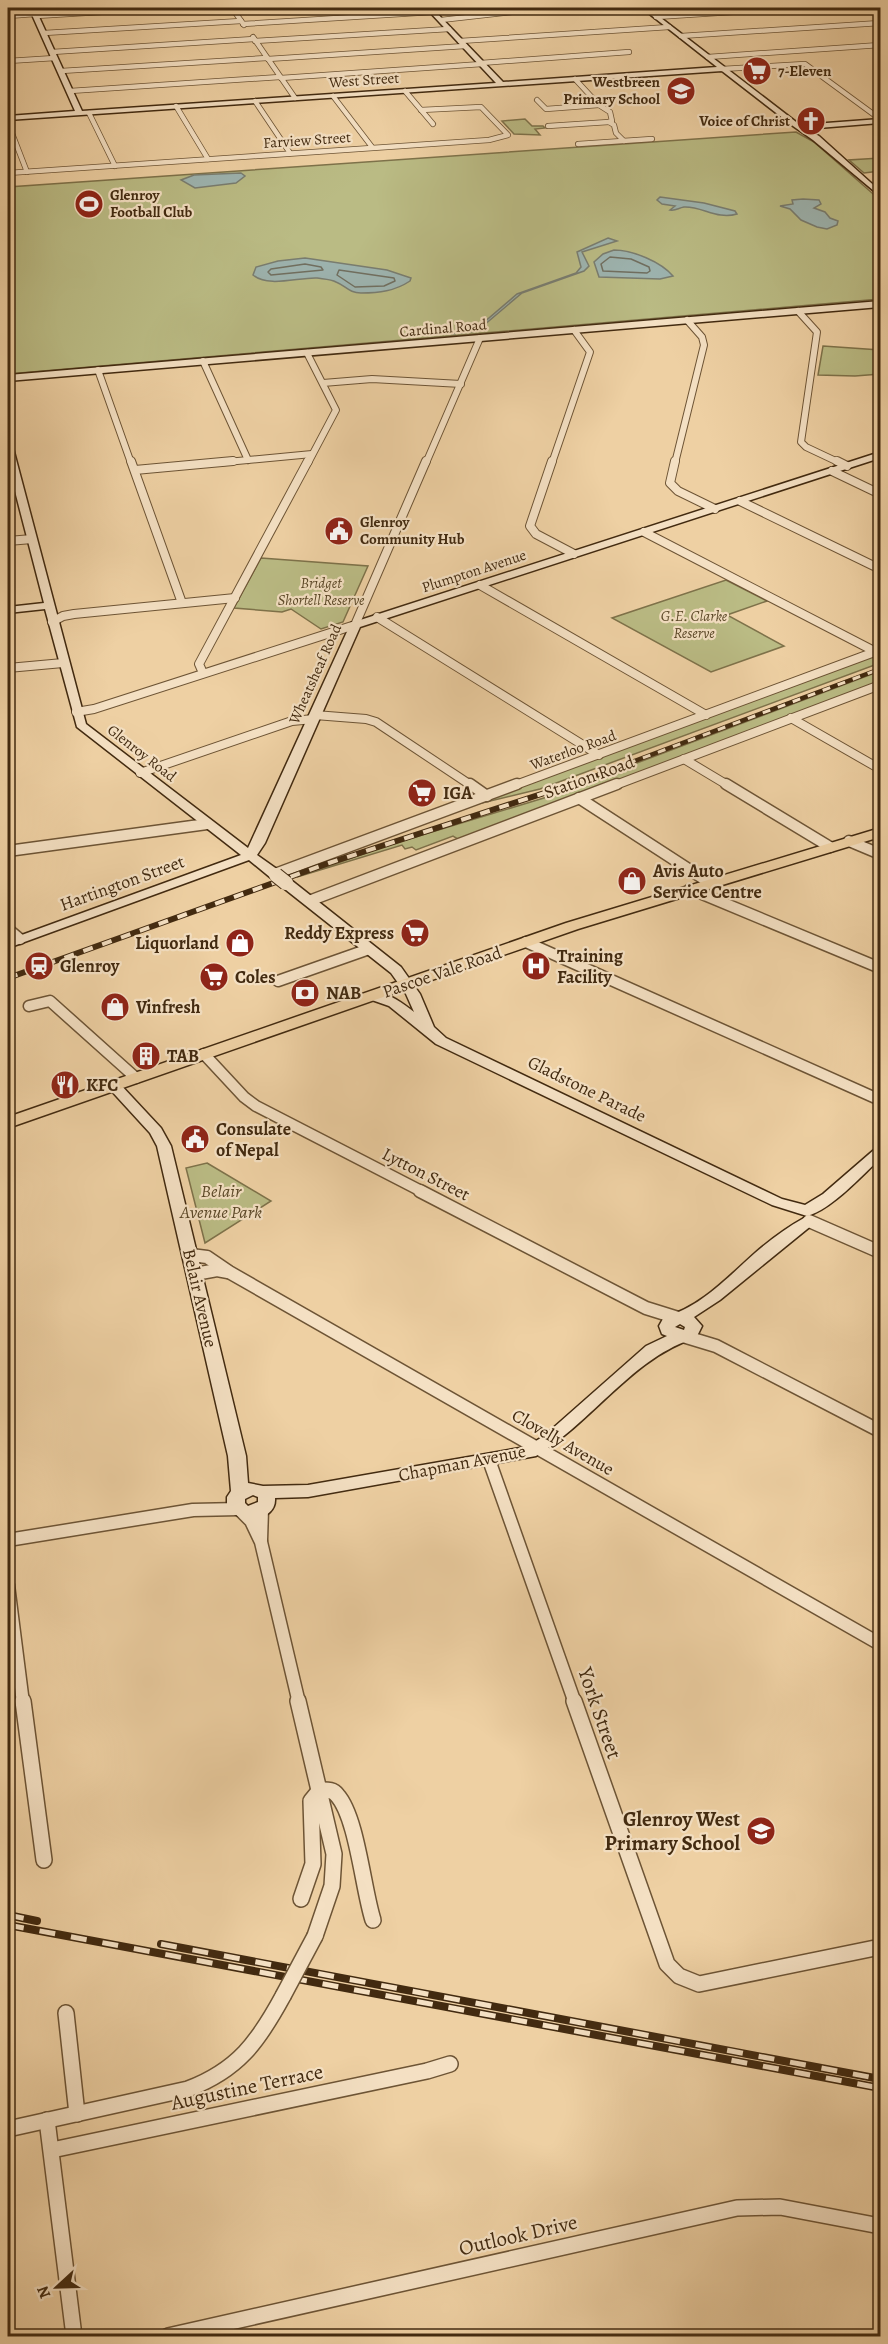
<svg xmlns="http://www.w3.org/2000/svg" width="888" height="2344" font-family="Alegreya,serif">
<rect width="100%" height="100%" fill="#eed0a3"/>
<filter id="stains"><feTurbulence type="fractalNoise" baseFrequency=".00333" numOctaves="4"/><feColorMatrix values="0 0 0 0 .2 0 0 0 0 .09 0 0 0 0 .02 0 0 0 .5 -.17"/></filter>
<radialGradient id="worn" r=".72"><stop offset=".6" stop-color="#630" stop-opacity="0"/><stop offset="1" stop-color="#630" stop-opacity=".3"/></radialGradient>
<g fill="#babb84" stroke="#7e724a" stroke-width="1.5">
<polygon points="525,119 532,126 543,126 545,128 535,129 540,135 514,134 502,121"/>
<polygon points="796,132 814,142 880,200 880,299 8,374 8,187"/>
<polygon points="880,158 880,171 864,173 849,160"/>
<polygon points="823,346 880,350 880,374 855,376 818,375"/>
<polygon points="261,558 368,566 343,622 321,629 291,609 282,612 234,608"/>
<polygon points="726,580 767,601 727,615 784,646 711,672 612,618"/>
<polygon points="880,653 880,663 540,789 465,807"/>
<polygon points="880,671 880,682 461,841 453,836 416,850 412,847 405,849 402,845 297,877 389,845 547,797"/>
<polygon points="207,1163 271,1201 205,1243 186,1168"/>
</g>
<g fill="#9db4b0" stroke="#797d70" stroke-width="1.5">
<polygon points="241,173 245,176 236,183 195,188 181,180 194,175"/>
<path d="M660,197L704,203L735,211L737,214C717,220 702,206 684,207C678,208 676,211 670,210L675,206L662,204L657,200Z"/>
<polygon points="803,199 819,200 821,204 814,208 825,212 830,218 838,221 837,225 827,229 817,227 801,220 790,209 780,206 793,204 792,200"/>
<polygon points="608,238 617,241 582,252 589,266 584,271 522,293 477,331 451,334 476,329 517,294 576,273 581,267 577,252"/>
<path d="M614,250C633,250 661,262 673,276L660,279L599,277L594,262L603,254Z"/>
<path d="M305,258L387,270L411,278L410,281C395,291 379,293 361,293C349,293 346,286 336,282C331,279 323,279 317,278C299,277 268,288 253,275L256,267L278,261Z"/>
</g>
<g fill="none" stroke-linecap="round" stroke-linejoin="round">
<g stroke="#706f60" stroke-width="1.5">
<polygon points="610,257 631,259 649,267 650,271 647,273 603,271 601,264"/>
<polygon points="305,264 321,267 323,270 271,275 268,272 271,269"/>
<polygon points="339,270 394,278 395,281 384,286 355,287 337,275"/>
</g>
<g stroke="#6d5435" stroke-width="6">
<g id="street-far5">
<polyline points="232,8 244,25"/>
<polyline points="8,16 35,14"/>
<polyline points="36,16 168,8"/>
<polyline points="656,17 794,8"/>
<polyline points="441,20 549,8"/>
<polyline points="243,24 433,12"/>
<polyline points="44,33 241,21"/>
<polyline points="681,36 880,23"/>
<polyline points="253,37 295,98"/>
<polyline points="255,41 449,29"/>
<polyline points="460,41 669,27"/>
<polyline points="52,52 254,39"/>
<polyline points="708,57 880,45"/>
<polyline points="268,59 465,46"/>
<polyline points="8,61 55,58"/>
<polyline points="481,63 629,52"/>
<polyline points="722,69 805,64 880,119"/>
<polyline points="61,71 267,58"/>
<polyline points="281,78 482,64"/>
<polyline points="575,79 599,105 610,112 612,121 609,122 614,125 616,133 624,141"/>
<polyline points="70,91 280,77"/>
<polyline points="405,91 433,124"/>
<polyline points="333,96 372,147"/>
<polyline points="537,100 546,109 599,105"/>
<polyline points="255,101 290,153"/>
<polyline points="176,106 208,159"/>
<polyline points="89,113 115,166"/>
<polyline points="8,123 27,172"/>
<polyline points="548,126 609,122"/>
<polyline points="578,144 652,139"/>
<polyline points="8,173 489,140 508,135 481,107 421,110"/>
</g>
</g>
<g stroke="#6d5435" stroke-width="8">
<g id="street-far4">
<polyline points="798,311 817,332 801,442 806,447 840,463"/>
<polyline points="307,353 336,410 308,463"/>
<polyline points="203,361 248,460"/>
<polyline points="98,370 131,463"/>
<polyline points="323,383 372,379 461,384"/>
<polyline points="216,463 312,454"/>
<polyline points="426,463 480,338"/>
<polyline points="552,463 590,352 574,330"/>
<polyline points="675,463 704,345 702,337 687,320"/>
</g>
</g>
<g stroke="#6d5435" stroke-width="10">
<g id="street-far3">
<polyline points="131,461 182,603"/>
<polyline points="552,461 530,526 536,534 574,554"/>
<polyline points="675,461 670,483 678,491 715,509"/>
<polyline points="837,461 847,466"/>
<polyline points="135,470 233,461"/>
<polyline points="832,471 880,494"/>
<polyline points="740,501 880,569"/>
<polyline points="644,532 876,652"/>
<polyline points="8,541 32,539"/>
<polyline points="480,585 706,715"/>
<polyline points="377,617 599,755"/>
<polyline points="52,622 63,616 74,614 235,598"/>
<polyline points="8,668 63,663"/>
<polyline points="203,673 199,664 308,461"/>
<polyline points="76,712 94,709 355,625 426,461"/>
<polyline points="315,715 366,719 376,722 472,786"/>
<polyline points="791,718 880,769"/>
<polyline points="684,759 729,786"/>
<polyline points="140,773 292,721 314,719"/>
<polyline points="513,786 880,650"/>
<polyline points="613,786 880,685"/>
</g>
</g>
<g stroke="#6d5435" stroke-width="13">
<g id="street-far2">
<polyline points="470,784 487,796"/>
<polyline points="726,784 830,847"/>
<polyline points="579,798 710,883"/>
<polyline points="849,841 880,854"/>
<polyline points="8,851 207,824"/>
<polyline points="275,874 517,784"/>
<polyline points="690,889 880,968"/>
<polyline points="309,901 617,784"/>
<polyline points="8,929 20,939"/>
<polyline points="526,942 880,1100"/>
<polyline points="278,981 369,949"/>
<polyline points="29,1006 50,1001 136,1078"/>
<polyline points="204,1054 244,1097 256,1106 423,1192"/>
</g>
</g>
<g stroke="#6d5435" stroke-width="15">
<g id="street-far1">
<polyline points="420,1191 646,1308 678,1318"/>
<polyline points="809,1221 880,1252"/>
<polyline points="191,1255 207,1257 229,1272 880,1644"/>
<polyline points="195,1274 217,1270 228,1272"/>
<polyline points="683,1336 716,1346 880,1431"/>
<polyline points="489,1460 575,1703"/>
<polyline points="240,1510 251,1521 261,1542 299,1703"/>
<polyline points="8,1540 193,1510 239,1509"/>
<polyline points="261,1540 262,1510"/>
<polyline points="8,1585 23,1703"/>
</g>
</g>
<g stroke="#6d5435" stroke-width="18">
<g id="street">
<polyline points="23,1701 44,1860"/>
<polyline points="298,1701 334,1854 332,1886 315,1936"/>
<polyline points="574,1701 667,1964 679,1976 699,1984 880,1947"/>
<path d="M301,1899L313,1864L311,1801L320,1790C326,1790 333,1789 337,1795C357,1817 363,1889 373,1920"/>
<polyline points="66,2013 77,2114"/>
<polyline points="47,2120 74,2336"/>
<path d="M8,2129L188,2089C238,2070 258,2042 283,1996"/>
<polyline points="52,2150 427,2071 450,2064"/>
<polyline points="168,2336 737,2208 780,2207 880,2226"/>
</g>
</g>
<g stroke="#422a10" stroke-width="3">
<g id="secondary">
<polygon points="29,8 35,8 82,111 496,83 426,8 432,8 503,82 717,67 642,8 648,8 800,125 880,119 880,123 806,129 819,136 880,191 880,196 813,140 793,126 722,71 8,120 8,116 75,111"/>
<polygon points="880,301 880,307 8,381 8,375"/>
<polygon points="8,445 13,448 86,724 248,848 351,623 877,453 880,452 880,458 360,627 265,843 257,855 281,872 282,875 281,878 271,878 249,860 8,948 8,940 241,855 77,727 45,609 8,613 8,607 44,603 8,464"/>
<path d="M286,879L291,880L401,967L420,994L434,1027L446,1038L782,1199L805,1205L823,1194L875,1149L880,1148V1159C861,1176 831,1210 807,1216L772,1205L436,1044L389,1006L369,999L367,996L369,993C385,989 402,1003 414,1012L406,994L391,973L281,886L280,883Z"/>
<path d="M114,1082L119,1083L161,1128L171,1146L246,1456L248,1483L263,1486L308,1485L526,1447L544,1436L646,1346L667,1336L662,1334L659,1326L664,1317C700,1308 728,1277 755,1253C770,1240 786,1228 804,1218L809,1216L817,1221L720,1300L694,1317L702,1326L696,1338C635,1355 591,1423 536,1456L308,1497L275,1498C277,1522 238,1525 227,1506V1497L231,1491L228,1456L157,1146L150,1133L107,1086ZM680,1324L685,1327L684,1330L675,1327ZM253,1495L258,1497V1502L248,1506L245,1503V1499Z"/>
</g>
</g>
<g stroke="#422a10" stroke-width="3">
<polygon id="primary" points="880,828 880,837 578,929 8,1128 8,1117 566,923"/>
</g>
<use href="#street-far5" stroke="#f4e0c3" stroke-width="4.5"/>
<use href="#street-far4" stroke="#f4e0c3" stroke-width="6"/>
<use href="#street-far3" stroke="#f4e0c3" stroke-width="8"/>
<use href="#street-far2" stroke="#f4e0c3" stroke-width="10"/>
<use href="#street-far1" stroke="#f4e0c3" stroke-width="12"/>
<use href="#street" stroke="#f4e0c3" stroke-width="15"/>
<use href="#secondary" fill="#f4e0c3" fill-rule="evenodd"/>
<use href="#primary" fill="#eed0a3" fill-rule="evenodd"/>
<g stroke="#422a10" stroke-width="4.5">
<polyline id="rail-far2" points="568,786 880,669"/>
</g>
<g stroke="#422a10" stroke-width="6">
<polyline id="rail-far1" points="8,978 329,863 572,784"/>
</g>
<g stroke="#422a10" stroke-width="8">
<g id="rail">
<polyline points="8,1915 37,1921"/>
<polyline points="8,1925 880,2088"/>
<polyline points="161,1944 880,2079"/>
</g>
</g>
<use href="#rail-far2" stroke="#f4e0c3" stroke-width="3" stroke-dasharray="8" stroke-linecap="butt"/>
<use href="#rail-far1" stroke="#f4e0c3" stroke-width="4" stroke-dasharray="10" stroke-linecap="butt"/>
<use href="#rail" stroke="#f4e0c3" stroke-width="5" stroke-dasharray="16" stroke-linecap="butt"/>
<g stroke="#6d5435" stroke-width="18" stroke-linecap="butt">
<polyline id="street-bridge" points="283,1996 315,1936"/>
</g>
<g stroke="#422a10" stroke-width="16" stroke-linecap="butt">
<polyline id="secondary-bridge" points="276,875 286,883"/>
</g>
<use href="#street-bridge" stroke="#f4e0c3" stroke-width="15"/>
<use href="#secondary-bridge" stroke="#f4e0c3" stroke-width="14"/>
</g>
<defs>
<g id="supermarket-disc" transform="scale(1.5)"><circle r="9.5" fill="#8f2418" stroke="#f4e0c3"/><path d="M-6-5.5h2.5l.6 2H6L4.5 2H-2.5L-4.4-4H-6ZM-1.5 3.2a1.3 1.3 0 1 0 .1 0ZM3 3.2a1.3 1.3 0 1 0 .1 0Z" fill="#fff"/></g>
<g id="school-disc" transform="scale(1.5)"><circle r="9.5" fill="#8f2418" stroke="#f4e0c3"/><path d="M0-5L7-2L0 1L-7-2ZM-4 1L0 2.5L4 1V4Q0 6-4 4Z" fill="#fff"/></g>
<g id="church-disc" transform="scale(1.5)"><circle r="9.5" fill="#8f2418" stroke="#f4e0c3"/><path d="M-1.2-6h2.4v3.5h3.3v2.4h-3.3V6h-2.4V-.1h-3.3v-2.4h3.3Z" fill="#fff"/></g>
<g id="stadium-disc" transform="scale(1.5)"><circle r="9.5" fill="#8f2418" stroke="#f4e0c3"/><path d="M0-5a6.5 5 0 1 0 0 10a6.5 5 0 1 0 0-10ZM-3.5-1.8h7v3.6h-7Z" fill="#fff"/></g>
<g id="civic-disc" transform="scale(1.5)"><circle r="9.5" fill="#8f2418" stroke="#f4e0c3"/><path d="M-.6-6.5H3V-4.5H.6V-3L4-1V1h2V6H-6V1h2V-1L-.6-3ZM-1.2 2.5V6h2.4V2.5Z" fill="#fff"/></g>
<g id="shop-disc" transform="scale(1.5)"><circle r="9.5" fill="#8f2418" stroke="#f4e0c3"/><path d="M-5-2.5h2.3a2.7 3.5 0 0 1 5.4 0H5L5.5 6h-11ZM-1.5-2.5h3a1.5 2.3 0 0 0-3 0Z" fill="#fff"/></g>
<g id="station-disc" transform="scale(1.5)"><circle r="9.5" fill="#8f2418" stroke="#f4e0c3"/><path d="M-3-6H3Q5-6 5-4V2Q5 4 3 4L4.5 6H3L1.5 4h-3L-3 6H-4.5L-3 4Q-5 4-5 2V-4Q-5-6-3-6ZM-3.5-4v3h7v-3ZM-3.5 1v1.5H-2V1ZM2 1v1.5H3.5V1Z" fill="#fff"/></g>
<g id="hospital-disc" transform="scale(1.5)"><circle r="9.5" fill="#8f2418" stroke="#f4e0c3"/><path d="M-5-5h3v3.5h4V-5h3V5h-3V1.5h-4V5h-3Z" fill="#fff"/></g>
<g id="bank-disc" transform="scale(1.5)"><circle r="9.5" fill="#8f2418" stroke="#f4e0c3"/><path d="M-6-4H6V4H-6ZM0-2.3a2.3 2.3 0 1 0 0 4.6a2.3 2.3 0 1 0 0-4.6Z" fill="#fff"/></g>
<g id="building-disc" transform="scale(1.5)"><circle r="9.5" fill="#8f2418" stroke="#f4e0c3"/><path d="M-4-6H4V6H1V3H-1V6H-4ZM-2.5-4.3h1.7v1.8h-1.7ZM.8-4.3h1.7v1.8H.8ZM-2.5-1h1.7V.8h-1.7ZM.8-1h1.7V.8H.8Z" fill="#fff"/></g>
<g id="restaurant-disc" transform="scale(1.5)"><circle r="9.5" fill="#8f2418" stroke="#f4e0c3"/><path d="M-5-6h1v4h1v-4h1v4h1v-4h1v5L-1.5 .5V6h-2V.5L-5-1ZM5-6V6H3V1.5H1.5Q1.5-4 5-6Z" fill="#fff"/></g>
</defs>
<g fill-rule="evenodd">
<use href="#supermarket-disc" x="757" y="71"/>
<use href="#school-disc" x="681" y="91"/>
<use href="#church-disc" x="811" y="121"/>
<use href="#stadium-disc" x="89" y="204"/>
<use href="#civic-disc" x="339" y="531"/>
<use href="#supermarket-disc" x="422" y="793"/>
<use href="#shop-disc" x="632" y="881"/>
<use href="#supermarket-disc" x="415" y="933"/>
<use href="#shop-disc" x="240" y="943"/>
<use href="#station-disc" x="39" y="966"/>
<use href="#hospital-disc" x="536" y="966"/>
<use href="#supermarket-disc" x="214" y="977"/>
<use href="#bank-disc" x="305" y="993"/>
<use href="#shop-disc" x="115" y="1007"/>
<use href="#building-disc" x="146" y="1056"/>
<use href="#restaurant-disc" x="65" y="1085"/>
<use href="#civic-disc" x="195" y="1139"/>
<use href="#school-disc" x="761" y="1831"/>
</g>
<g text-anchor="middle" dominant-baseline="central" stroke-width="4.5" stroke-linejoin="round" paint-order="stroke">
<g font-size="15" font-weight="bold" fill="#422a10" stroke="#f4e0c3" text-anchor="start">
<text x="778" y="71">7-Eleven</text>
<text x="660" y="82" text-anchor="end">Westbreen<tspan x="660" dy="17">Primary School</tspan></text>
<text x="790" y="121" text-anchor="end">Voice of Christ</text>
<text x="110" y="195">Glenroy<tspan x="110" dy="17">Football Club</tspan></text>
<text x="360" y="522">Glenroy<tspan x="360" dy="17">Community Hub</tspan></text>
</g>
<g font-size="15" fill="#422a10" stroke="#f4e0c3">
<text transform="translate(364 80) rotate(-4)">West Street</text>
<text transform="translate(307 140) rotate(-4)">Farview Street</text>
<text transform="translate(443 328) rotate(-5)">Cardinal Road</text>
<text transform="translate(474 571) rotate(-18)">Plumpton Avenue</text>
<text transform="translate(315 674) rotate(-66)">Wheatsheaf Road</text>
<text transform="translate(573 750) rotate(-20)">Waterloo Road</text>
<text transform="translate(142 753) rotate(38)">Glenroy Road</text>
</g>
<g font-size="15" font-style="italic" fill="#5a4727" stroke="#f4e0c3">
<text x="321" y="583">Bridget<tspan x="321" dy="17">Shortell Reserve</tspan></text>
<text x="694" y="616">G.E. Clarke<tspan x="694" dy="17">Reserve</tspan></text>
</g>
<g font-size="18" fill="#422a10" stroke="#f4e0c3">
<text transform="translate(589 777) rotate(-20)">Station Road</text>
<text transform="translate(122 883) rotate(-20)">Hartington Street</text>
<text transform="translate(442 972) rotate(-19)">Pascoe Vale Road</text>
<text transform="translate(587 1089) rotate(26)">Gladstone Parade</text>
<text transform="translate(426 1174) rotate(27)">Lytton Street</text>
<text transform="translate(200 1298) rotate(77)">Belair Avenue</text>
<text transform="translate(563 1442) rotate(30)">Clovelly Avenue</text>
<text transform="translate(462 1463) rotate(-11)">Chapman Avenue</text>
</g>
<g font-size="18" font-weight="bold" fill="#422a10" stroke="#f4e0c3" text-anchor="start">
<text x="443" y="793">IGA</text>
<text x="653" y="871">Avis Auto<tspan x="653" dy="21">Service Centre</tspan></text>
<text x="394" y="933" text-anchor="end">Reddy Express</text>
<text x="219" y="943" text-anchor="end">Liquorland</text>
<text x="557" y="956">Training<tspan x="557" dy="21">Facility</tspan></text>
<text x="60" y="966">Glenroy</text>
<text x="235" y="977">Coles</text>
<text x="326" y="993">NAB</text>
<text x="136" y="1007">Vinfresh</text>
<text x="167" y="1056">TAB</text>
<text x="86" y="1085">KFC</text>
<text x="216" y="1129">Consulate<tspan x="216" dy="21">of Nepal</tspan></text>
</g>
<g font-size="18" font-style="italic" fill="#5a4727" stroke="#f4e0c3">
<text x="221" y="1191">Belair<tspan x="221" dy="21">Avenue Park</tspan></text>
</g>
<g font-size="21" fill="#422a10" stroke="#f4e0c3">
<text transform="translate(600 1713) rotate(71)">York Street</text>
<text transform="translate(247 2087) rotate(-12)">Augustine Terrace</text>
<text transform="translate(518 2235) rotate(-13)">Outlook Drive</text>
</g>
<g font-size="21" font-weight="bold" fill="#422a10" stroke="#f4e0c3" text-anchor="end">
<text x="740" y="1819">Glenroy West<tspan x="740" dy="24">Primary School</tspan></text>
</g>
</g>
<rect width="888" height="2344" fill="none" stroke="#eed0a3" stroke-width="30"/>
<rect x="9" y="9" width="870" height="2326" fill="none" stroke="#422a10" stroke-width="3"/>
<rect x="15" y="15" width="858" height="2314" fill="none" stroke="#422a10" stroke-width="1.5"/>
<g transform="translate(57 2287) rotate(248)" stroke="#f4e0c3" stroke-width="4.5" paint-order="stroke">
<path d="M0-4.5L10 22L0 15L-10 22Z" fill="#422a10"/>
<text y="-9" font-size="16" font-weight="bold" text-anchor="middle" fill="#422a10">N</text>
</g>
<rect width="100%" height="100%" filter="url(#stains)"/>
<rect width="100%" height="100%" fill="url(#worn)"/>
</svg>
